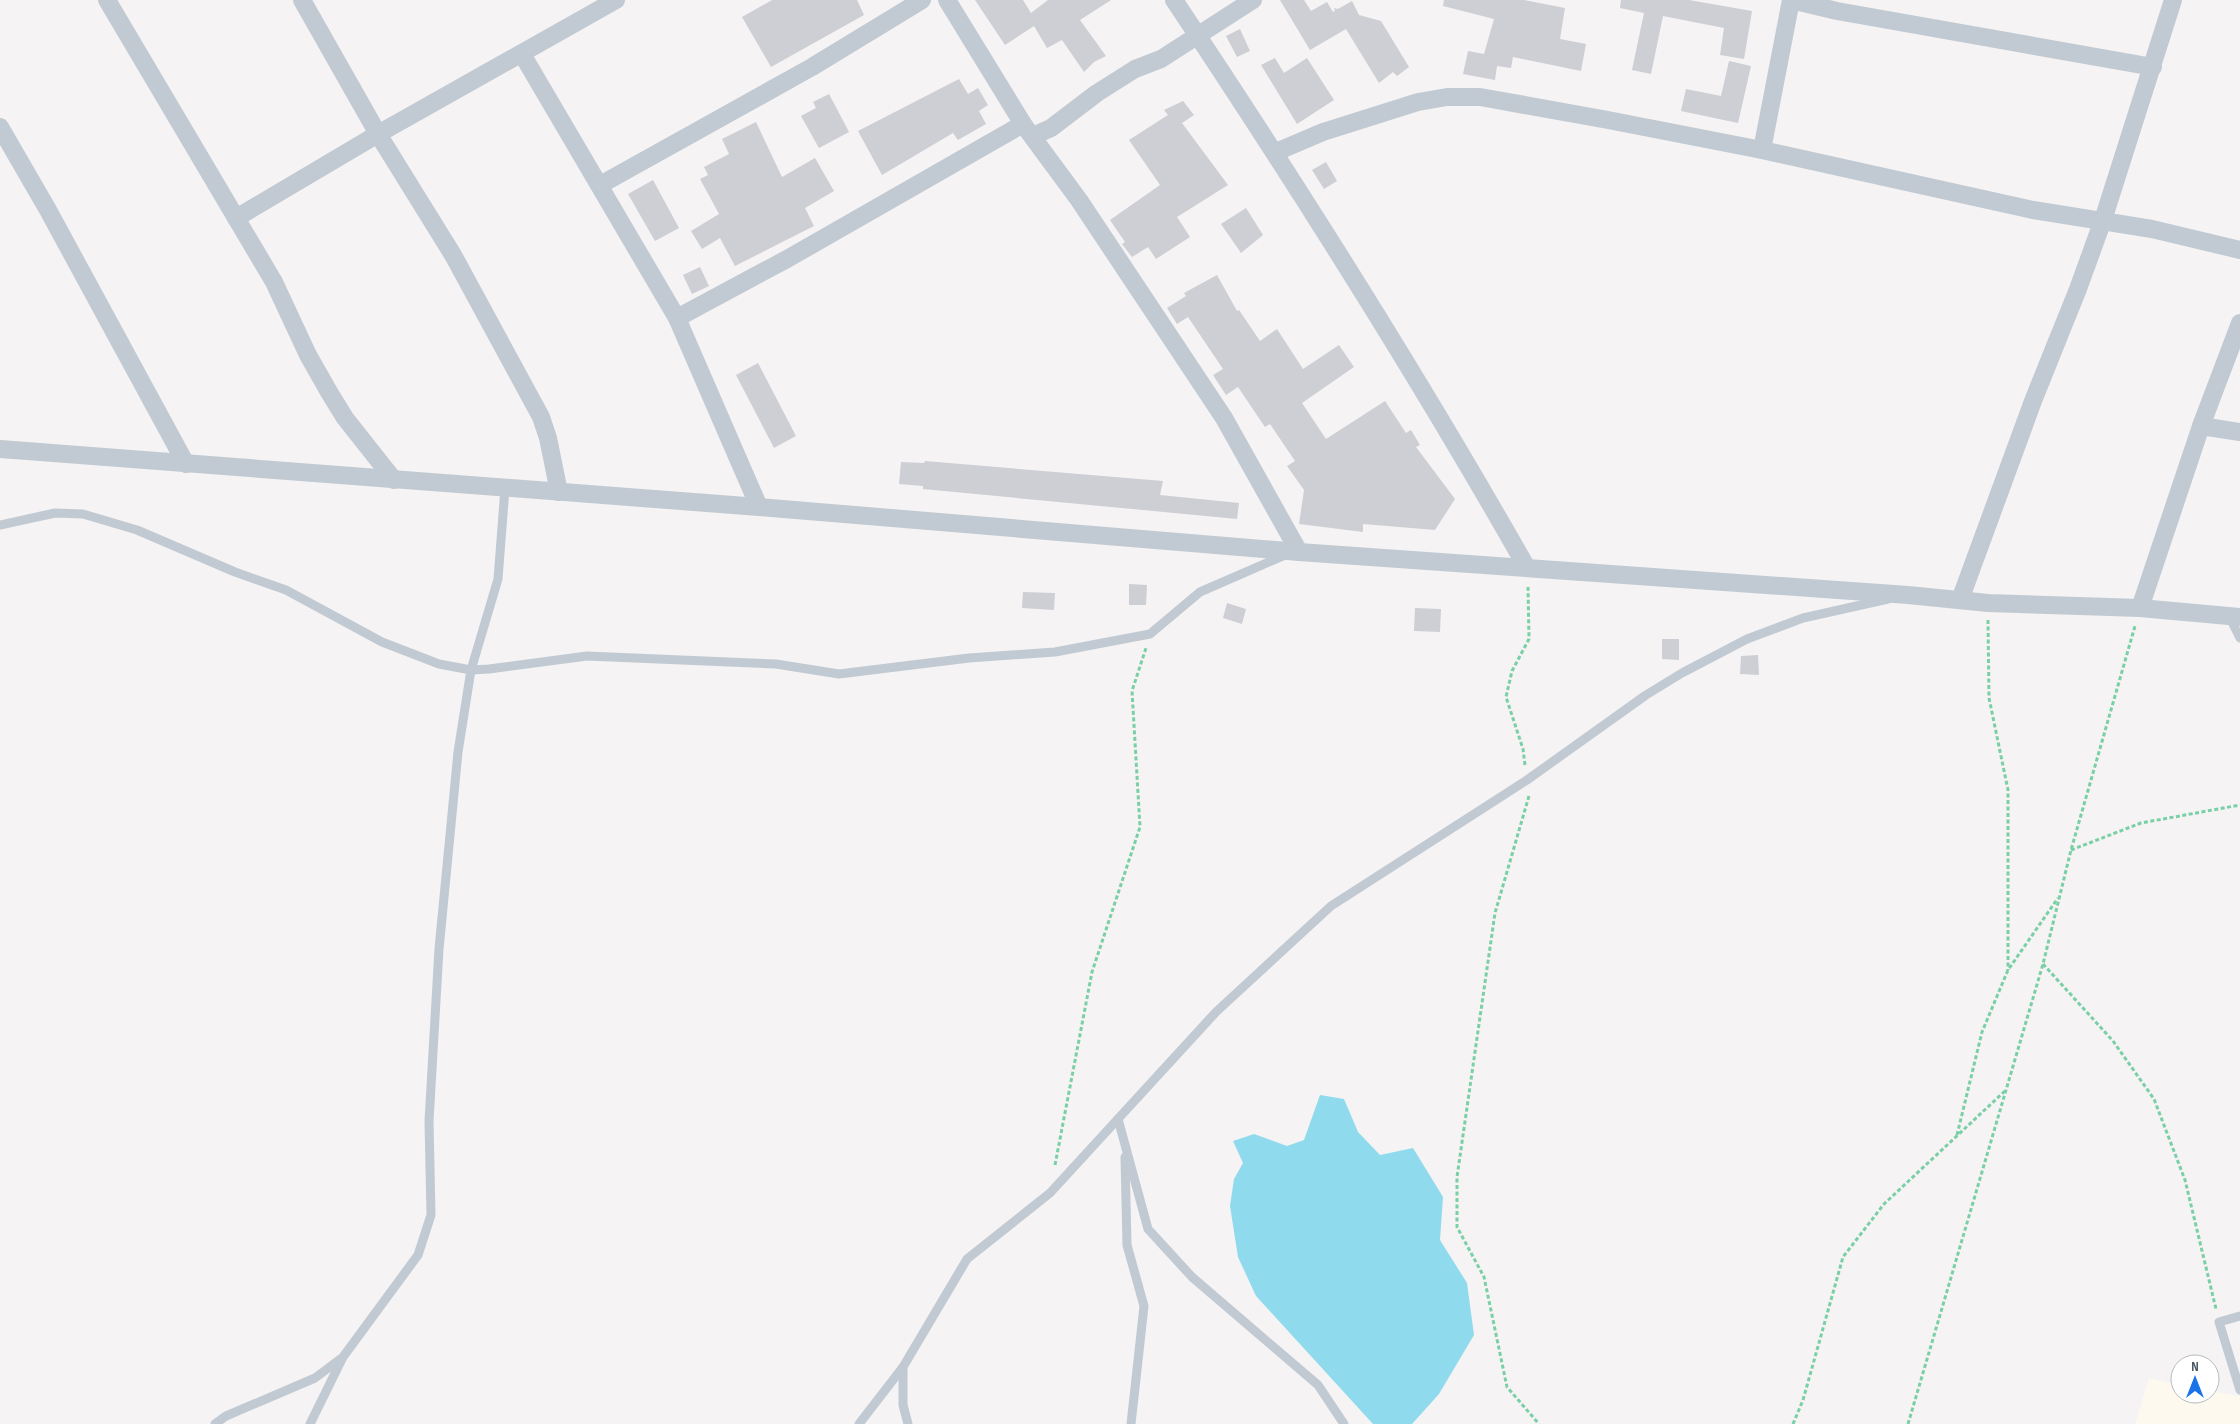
<svg xmlns="http://www.w3.org/2000/svg" width="2240" height="1424" font-family="'Sofia Sans Condensed',sans-serif">
<rect width="100%" height="100%" fill="#f5f3f3"/>
<polygon fill="#fdf9ef" points="2149,1378 2180,1385 2180,1394 2210,1394 2210,1391 2240,1396 2240,1424 2135,1424"/>
<polygon fill="#90daee" points="1320,1095 1344,1099 1358,1132 1380,1155 1413,1148 1443,1197 1440,1240 1467,1283 1474,1335 1439,1394 1412,1424 1373,1424 1256,1296 1238,1257 1230,1206 1234,1179 1243,1163 1233,1141 1254,1134 1287,1146 1304,1140"/>
<g fill="#cdcfd5">
<polygon points="772,0 857,0 864,15 771,67 742,17"/>
<polygon points="975,0 1023,0 1031,13 1048,0 1111,0 1080,20 1106,56 1094,62 1084,72 1062,40 1047,48 1034,26 1005,45"/>
<polygon points="1280,0 1304,0 1311,11 1327,2 1333,12 1335,11 1334,8 1338,9 1352,1 1359,15 1381,21 1409,67 1397,76 1393,72 1379,83 1346,29 1310,50"/>
<polygon points="1444,0 1524,0 1565,8 1560,39 1586,44 1581,71 1513,57 1511,68 1497,66 1495,80 1463,74 1468,51 1484,54 1494,19 1443,6"/>
<polygon points="1621,0 1689,0 1752,11 1744,59 1720,55 1724,28 1663,16 1651,74 1632,70 1644,13 1620,8"/>
<polygon points="1240,29 1250,51 1237,57 1226,36"/>
<polygon points="1275,58 1284,73 1307,58 1334,100 1297,124 1261,65"/>
<polygon points="1729,61 1751,66 1738,123 1681,111 1686,89 1721,96"/>
<polygon points="959,79 968,94 978,88 988,105 979,111 986,124 958,140 953,133 882,175 858,131"/>
<polygon points="829,94 849,132 819,148 801,116 816,108 813,102"/>
<polygon points="1183,101 1194,115 1182,123 1228,185 1177,217 1190,237 1156,259 1148,247 1132,257 1122,244 1125,242 1110,220 1160,185 1129,140 1168,115 1164,110"/>
<polygon points="756,122 782,177 815,158 834,191 805,208 814,226 735,266 720,238 702,249 691,231 719,214 700,179 708,175 704,167 729,154 722,139"/>
<polygon points="1326,162 1337,181 1324,189 1312,170"/>
<polygon points="653,180 679,228 655,241 628,194"/>
<polygon points="1246,208 1263,235 1241,253 1221,224"/>
<polygon points="700,267 709,286 692,294 683,275"/>
<polygon points="1217,275 1237,311 1239,310 1260,341 1277,329 1303,369 1339,345 1354,367 1302,403 1326,439 1385,401 1406,433 1411,430 1420,445 1416,447 1455,499 1435,530 1363,524 1363,532 1299,524 1304,490 1287,466 1295,461 1270,424 1265,427 1238,387 1226,395 1213,375 1223,369 1188,317 1177,324 1167,308 1186,296 1184,293"/>
<polygon points="758,363 796,436 774,448 736,375"/>
<polygon points="925,461 1163,481 1160,495 1239,503 1237,519 923,489 923,486 899,484 901,462 924,463"/>
<polygon points="1129,584 1147,585 1146,605 1129,605"/>
<polygon points="1023,592 1055,593 1054,610 1022,608"/>
<polygon points="1227,603 1246,609 1242,624 1223,618"/>
<polygon points="1415,608 1441,609 1440,632 1414,631"/>
<polygon points="1662,639 1679,639 1679,660 1662,659"/>
<polygon points="1758,655 1759,675 1740,674 1741,656"/>
</g>
<g fill="none" stroke-linecap="round" stroke-linejoin="round">
<g stroke="#7ad0a6" stroke-width="3" stroke-dasharray="4 2.5" stroke-linecap="butt">
<polyline points="1988,620 1989,698 2008,790 2008,970"/>
<polyline points="1525,765 1523,749 1506,697 1512,671 1529,639 1528,587"/>
<polyline points="1529,796 1495,913 1457,1177 1457,1227 1484,1277 1507,1387 1539,1424"/>
<polyline points="2071,850 2141,823 2240,805"/>
<polyline points="2043,964 2113,1041 2154,1099 2185,1180 2216,1309"/>
<polyline points="1957,1135 1982,1032 2008,970 2058,898"/>
<polyline points="1055,1165 1092,972 1140,827 1132,691 1146,648"/>
<polyline points="1793,1424 1803,1400 1843,1257 1884,1204 2006,1090"/>
<polyline points="1908,1424 2043,964 2071,850 2135,626"/>
</g>
<g stroke="#c1cad2" stroke-width="9">
<polyline points="0,525 55,513 83,514 137,530 235,572 286,590 382,642 439,664 471,670 489,669 587,656 776,664 839,674 969,658 1055,652 1150,634 1200,592 1285,555"/>
<polyline points="2229,616 2240,638"/>
<polyline points="1118,1119 1148,1229 1192,1277 1318,1385 1344,1424"/>
<polyline points="1125,1157 1127,1245 1144,1306 1131,1424"/>
<polyline points="2240,1316 2219,1322 2240,1390"/>
<polyline points="903,1367 903,1405 908,1424"/>
<polyline points="215,1424 226,1416 315,1378 343,1357 418,1255 431,1215 429,1121 439,949 458,752 471,670 498,579 505,488"/>
<polyline points="310,1424 342,1359"/>
<polyline points="859,1424 903,1367 967,1259 1050,1193 1216,1012 1331,906 1527,780 1646,695 1682,673 1747,639 1803,618 1888,599"/>
</g>
<g stroke="#c1cad2" stroke-width="18">
<polyline points="107,0 274,282 308,355 329,392 345,418 394,480"/>
<polyline points="302,0 378,134 453,255 541,417 548,438 559,492"/>
<polyline points="947,0 1023,124 1079,200 1224,418 1299,552"/>
<path d="M1174,0C1298,186 1417,374 1527,568"/>
<polyline points="1791,0 1837,11 2153,67"/>
<polyline points="522,54 677,318 759,507"/>
<polyline points="0,127 48,210 186,464"/>
<polyline points="1033,136 1051,128 1097,93 1135,69 1161,59 1253,0"/>
<polyline points="1762,150 1791,0"/>
<polyline points="1276,152 1323,132 1418,102 1447,97 1480,97 1608,120 1762,150 2033,210 2152,229 2240,250"/>
<polyline points="600,185 812,67 922,0"/>
<polyline points="236,218 378,134 616,0"/>
<polyline points="677,318 787,259 1023,124"/>
<polyline points="2201,426 2240,432"/>
<polyline points="0,449 759,507 1299,552 1908,595 1988,603 2140,608 2240,617"/>
<polyline points="1960,600 2033,401 2078,289 2103,220 2173,0"/>
<polyline points="2140,608 2201,426 2240,323"/>
</g>
</g>
<g transform="translate(2195 1379)"><circle r="24" fill="#ffffff" stroke="#b7bbc0"/>
<path d="M0-4L9 19L0 12L-9 19Z" fill="#1a73e8"/>
<text y="-8" font-size="14" font-weight="bold" text-anchor="middle" fill="#4a5661">N</text>
</g>
</svg>
